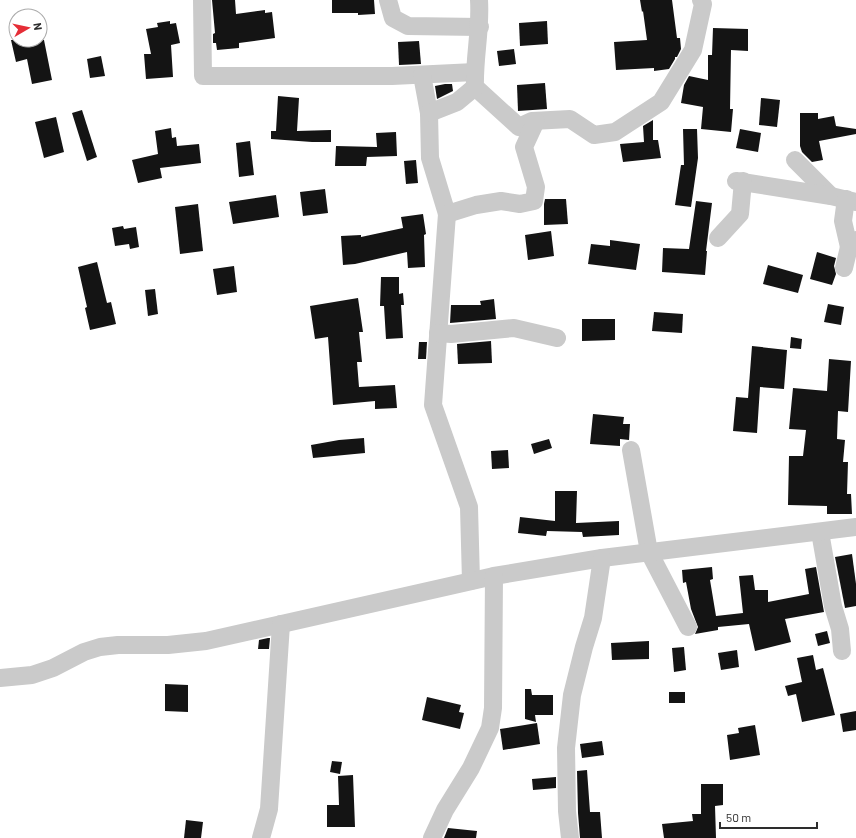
<svg xmlns="http://www.w3.org/2000/svg" width="856" height="838" font-family="Barlow,sans-serif">
<rect width="100%" height="100%" fill="#fff"/>
<g fill="#141414">
<polygon points="212,0 235,0 236,14 265,10 265,13 272,12 275,38 239,43 239,48 217,50 216,43 213,43 213,34 215,33"/>
<polygon points="332,0 374,0 375,14 358,15 358,13 332,13"/>
<polygon points="640,0 672,0 677,38 680,38 681,49 677,57 675,57 675,59 669,69 654,71 654,68 616,70 614,42 647,40 643,11 642,12"/>
<polygon points="170,21 170,24 176,23 180,43 171,45 173,77 146,79 144,54 151,54 146,29 158,27 157,23"/>
<polygon points="547,21 548,44 520,46 519,23"/>
<polygon points="713,28 748,29 748,51 731,50 730,109 733,109 731,132 701,129 703,107 681,103 684,85 689,76 708,80 708,55 712,55"/>
<polygon points="11,40 44,40 52,80 32,84 27,59 16,62"/>
<polygon points="419,41 421,64 399,65 398,42"/>
<polygon points="514,49 516,64 499,66 497,51"/>
<polygon points="101,56 105,76 90,78 87,59"/>
<polygon points="545,83 547,109 518,111 517,85"/>
<polygon points="445,84 452,84 453,91 437,99 435,86"/>
<polygon points="278,96 299,98 297,131 331,130 331,142 312,142 271,139 271,131 276,131"/>
<polygon points="761,98 780,100 777,127 759,125"/>
<polygon points="82,110 97,157 87,161 72,113"/>
<polygon points="800,113 818,113 818,119 834,116 836,126 856,129 856,134 819,141 823,160 812,162 802,152 800,146"/>
<polygon points="56,117 64,152 44,158 35,122"/>
<polygon points="653,120 653,140 658,140 661,158 623,162 620,144 644,142 643,126"/>
<polygon points="171,128 172,138 176,137 177,146 199,144 201,163 160,168 162,178 138,183 132,160 158,154 155,131"/>
<polygon points="683,129 697,129 698,158 691,207 675,205 681,165 684,165"/>
<polygon points="740,129 761,133 758,152 736,148"/>
<polygon points="396,132 397,156 367,157 366,166 335,166 336,146 377,147 376,133"/>
<polygon points="250,141 254,175 239,177 236,143"/>
<polygon points="416,160 418,183 406,184 404,161"/>
<polygon points="325,189 328,213 303,216 300,192"/>
<polygon points="276,195 279,217 233,224 229,202"/>
<polygon points="545,199 566,199 568,224 544,225 544,204"/>
<polygon points="696,201 712,203 706,251 707,251 705,275 662,272 663,248 689,249"/>
<polygon points="198,204 203,251 180,254 175,207"/>
<polygon points="423,214 426,234 424,235 425,267 408,268 407,252 355,264 343,265 341,236 361,235 361,237 403,228 401,217"/>
<polygon points="123,226 124,229 136,227 139,247 130,249 129,244 115,246 112,228"/>
<polygon points="551,231 554,256 528,260 525,235"/>
<polygon points="610,240 640,244 636,270 588,264 591,244 610,246"/>
<polygon points="817,252 836,258 834,266 836,274 832,285 810,279"/>
<polygon points="97,262 107,303 111,302 116,324 90,330 85,308 87,307 78,267"/>
<polygon points="768,265 803,275 798,293 763,284"/>
<polygon points="234,266 237,292 217,295 213,269"/>
<polygon points="381,277 399,277 399,294 403,293 404,305 401,305 403,338 386,339 384,306 380,306"/>
<polygon points="155,289 158,314 148,316 145,290"/>
<polygon points="358,298 363,332 359,332 362,362 357,362 359,387 395,385 397,408 375,409 375,401 333,405 328,337 315,339 310,306"/>
<polygon points="494,299 496,319 450,323 451,305 481,305 480,301"/>
<polygon points="828,304 844,307 841,325 824,322"/>
<polygon points="654,312 683,314 682,333 652,331"/>
<polygon points="582,319 615,319 615,340 582,341"/>
<polygon points="791,337 802,339 801,349 790,348"/>
<polygon points="491,341 492,363 458,364 457,344"/>
<polygon points="419,342 427,342 426,359 418,359"/>
<polygon points="752,346 787,350 784,389 760,387 757,433 733,431 736,397 748,398"/>
<polygon points="829,359 851,361 848,412 838,411 837,439 845,440 843,462 848,462 847,494 851,494 852,514 827,514 827,506 788,505 789,456 803,456 806,430 789,429 793,388 827,391"/>
<polygon points="593,414 624,417 623,424 630,424 629,440 620,439 620,446 590,444"/>
<polygon points="364,438 365,453 313,458 311,445 339,440"/>
<polygon points="549,439 552,448 534,454 531,444"/>
<polygon points="508,450 509,468 492,469 491,451"/>
<polygon points="555,491 577,491 576,523 619,521 619,535 583,537 582,532 547,531 546,536 518,533 520,517 555,521"/>
<polygon points="852,554 856,584 856,606 845,608 835,557"/>
<polygon points="712,567 713,579 710,580 716,616 743,613 739,576 753,575 755,590 768,590 768,602 809,594 805,569 816,567 824,612 785,619 791,642 755,651 749,624 718,627 718,630 695,634 698,627 691,609 686,582 683,583 682,570"/>
<polygon points="827,631 830,643 818,646 815,634"/>
<polygon points="268,638 270,638 269,649 258,649 259,640"/>
<polygon points="649,641 649,659 612,660 611,643"/>
<polygon points="684,647 686,670 674,672 672,648"/>
<polygon points="737,650 739,667 721,670 718,653"/>
<polygon points="813,655 816,670 823,668 835,715 802,722 796,694 788,696 785,686 802,682 797,658"/>
<polygon points="165,684 188,685 188,712 165,711"/>
<polygon points="525,689 531,689 532,695 553,695 553,715 535,715 536,722 525,719"/>
<rect x="669" y="692" width="16" height="11"/>
<polygon points="427,697 461,705 459,712 464,713 460,729 422,720"/>
<polygon points="856,711 856,730 843,732 840,714"/>
<polygon points="537,723 540,744 503,750 500,729"/>
<polygon points="755,725 760,755 730,760 727,735 739,733 738,728"/>
<polygon points="602,741 604,755 582,758 580,744"/>
<polygon points="332,761 342,762 340,774 330,772"/>
<polygon points="587,770 590,812 600,812 602,838 580,838 578,813 577,771"/>
<polygon points="353,775 355,827 327,827 327,805 339,805 338,776"/>
<polygon points="556,777 556,788 533,790 532,779"/>
<polygon points="701,784 723,784 723,805 715,806 716,838 664,838 662,824 693,821 692,814 701,814"/>
<polygon points="186,820 203,822 201,838 184,838"/>
<polygon points="448,828 477,831 476,838 444,838"/>
</g>
<g fill="none" stroke-linecap="round" stroke-linejoin="round">
<g stroke="#cacaca" stroke-width="18">
<polyline points="202,0 203,76 392,76 475,72"/>
<polyline points="388,0 393,18 408,26 480,27"/>
<path d="M479,0C481,30 474,58 475,87L519,127L532,121L570,119L594,135L615,132L661,102L693,50L703,4L701,0"/>
<polyline points="422,75 429,113 430,158 447,214 476,205 501,201 520,204 534,201 536,187 524,147 536,121"/>
<polyline points="429,113 457,102 475,87"/>
<polyline points="795,160 831,196"/>
<polyline points="736,181 831,196 856,202"/>
<polyline points="846,199 843,221 849,247"/>
<polyline points="447,214 433,405 469,507 471,581"/>
<polyline points="718,238 740,214 743,181"/>
<polyline points="844,268 849,247 856,240"/>
<polyline points="438,333 451,334 514,328 557,338"/>
<polyline points="631,450 649,552 688,627"/>
<polyline points="820,532 833,606 840,629 842,651"/>
<polyline points="0,678 32,675 53,668 84,652 100,647 118,645 168,645 206,641 494,576 602,558 856,527"/>
<polyline points="261,838 269,809 281,624"/>
<polyline points="432,838 445,810 471,768 490,728 493,708 494,576"/>
<polyline points="570,838 567,811 566,748 572,695 584,647 593,618 602,558"/>
</g>
</g>
<g transform="translate(28 28) rotate(81)"><circle r="19" fill="#ffffff" stroke="#ababab"/>
<path d="M0-3L7 15L0 10L-7 15Z" fill="#e52d36"/>
<text y="-6" font-size="11" font-weight="bold" text-anchor="middle" fill="#2d2d2d">N</text>
</g>
<path d="M720 822v6h97v-6" fill="none" stroke="#2d2d2d" stroke-width="2"/>
<text x="726" y="822" font-size="12" fill="#2d2d2d" stroke="#ffffff" stroke-width="3" paint-order="stroke">50 m</text>
</svg>
